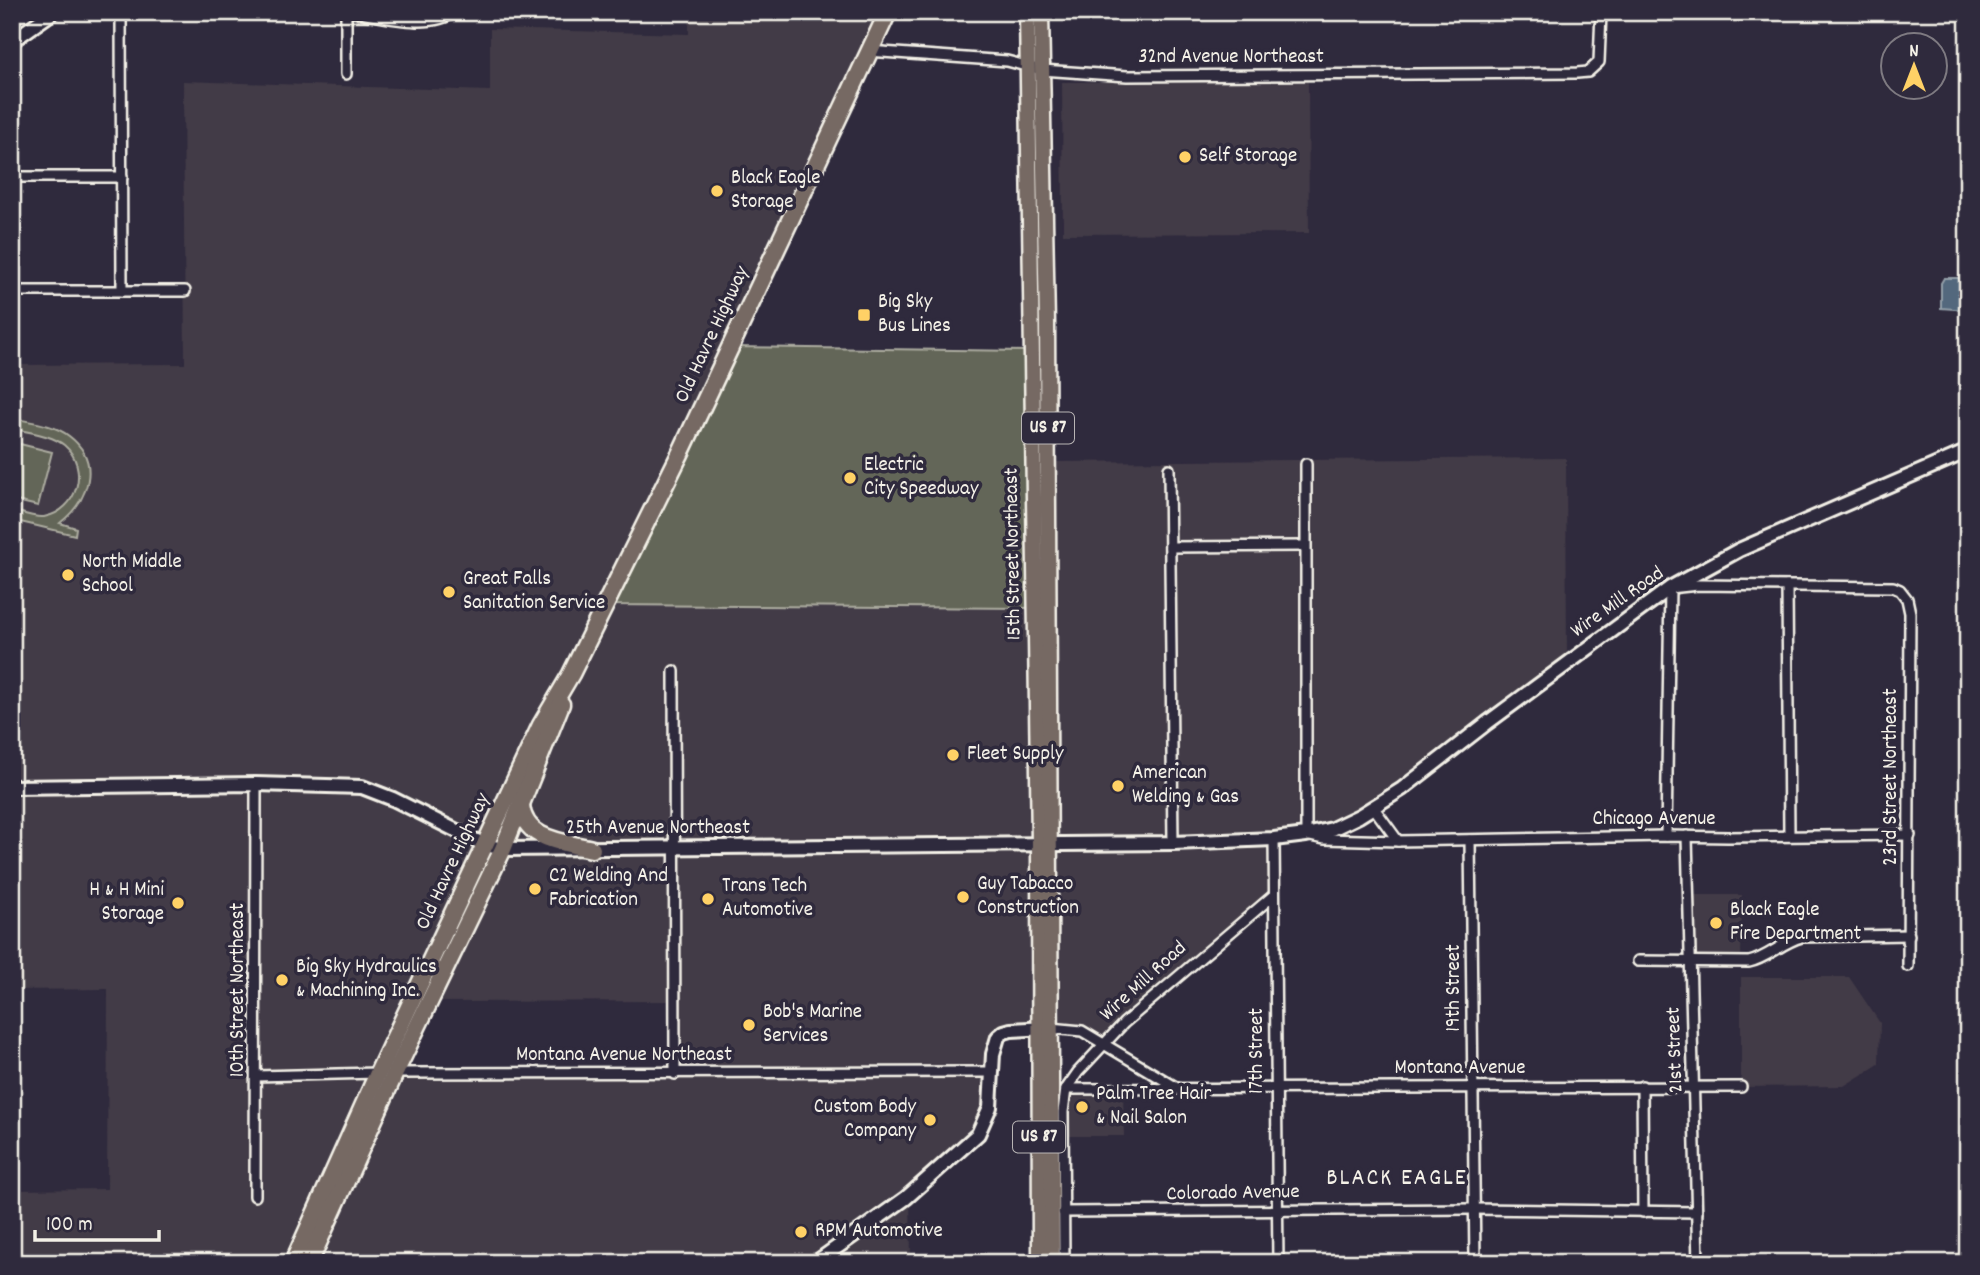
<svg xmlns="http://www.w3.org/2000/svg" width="1980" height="1275" font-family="Dekko,sans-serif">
<rect width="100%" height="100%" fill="#2f2a3d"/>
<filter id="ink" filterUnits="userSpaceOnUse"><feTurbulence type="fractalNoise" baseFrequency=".0143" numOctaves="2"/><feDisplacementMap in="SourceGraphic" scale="14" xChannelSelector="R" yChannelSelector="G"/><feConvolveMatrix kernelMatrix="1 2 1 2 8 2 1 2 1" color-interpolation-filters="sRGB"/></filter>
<g filter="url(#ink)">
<g fill="#423b47">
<polygon points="689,12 888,12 605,605 1036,608 1039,1028 998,1037 987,1117 910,1194 911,1263 310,1263 395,1074 675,1074 675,1001 429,1002 570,679 293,1263 12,1263 12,1190 107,1189 108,989 12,990 12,365 185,364 183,81 490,91 490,29 689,34"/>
<polygon points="1308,80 1309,233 1063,234 1062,82"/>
<polygon points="1566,458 1567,664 1346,822 1274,839 1274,895 1105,1043 1082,1031 1050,1028 1048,462"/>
<polygon points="1689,895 1742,895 1741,963 1690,961"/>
<polygon points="1741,977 1849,977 1880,1023 1879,1064 1844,1086 1741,1087"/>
<polygon points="1066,1089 1123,1090 1124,1136 1063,1136"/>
</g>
<g fill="#646658" stroke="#acaca0" stroke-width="2">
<polygon points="731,347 1032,351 1036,608 606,605"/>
<path d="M12,418C30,422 54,424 69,436C103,462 88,501 60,523L76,528L75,535L12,520V510C22,513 34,518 44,517C78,511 90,467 64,445C50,434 29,433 12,428Z"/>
<polygon points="12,442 52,452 38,506 12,500"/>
</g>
<polygon fill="#52687d" stroke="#939fa8" stroke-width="2" points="1944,278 1968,278 1968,310 1941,308 1941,283"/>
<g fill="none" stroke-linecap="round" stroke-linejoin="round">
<g stroke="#f4f1e8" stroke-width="14">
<g id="street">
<polyline points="121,12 122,291"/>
<path d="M354,12C382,16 431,30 454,12"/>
<polyline points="868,51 1007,61 1042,70 1127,76 1577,73 1588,72 1599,62 1601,12"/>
<polyline points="346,74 346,12"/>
<polyline points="12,177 122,177"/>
<polyline points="12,291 185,291"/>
<polyline points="1306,464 1306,835 1324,839 1398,841 1666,836 1728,837 1910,835"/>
<polyline points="1169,469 1173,843"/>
<polyline points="1170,547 1305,546"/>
<polyline points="1787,586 1789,835"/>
<polyline points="674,671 675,1074"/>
<polyline points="1374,808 1398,841"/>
<polyline points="1666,836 1670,588 1698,585 1893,587 1900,590 1907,599 1910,613 1908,966"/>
<polyline points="1687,836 1698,1263"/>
<polyline points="1274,839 1278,1263"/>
<polyline points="1470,840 1475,1263"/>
<path d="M1638,961L1749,962C1768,958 1782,942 1802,937L1909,935"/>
<polyline points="1050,1028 1082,1031 1179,1089"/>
<polyline points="392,1073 993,1072"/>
<polyline points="256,1076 378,1073"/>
<polyline points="1642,1086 1643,1212"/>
<polyline points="1066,1089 1741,1087"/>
<polyline points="255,1196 256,784"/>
<polyline points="1063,1212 1474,1209 1697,1212"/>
<polyline points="1064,1263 1063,1112 1066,1089 1078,1072 1124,1023 1274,895"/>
</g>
</g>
<g stroke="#f4f1e8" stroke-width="18">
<g id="secondary">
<polyline points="12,41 53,12"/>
<polyline points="12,787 256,784 362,787 393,799 485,845 503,849 1173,843 1274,839 1306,835 1332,829 1359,816 1402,789 1487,723 1670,588 1739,550 1968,451"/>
<polyline points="815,1263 906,1198 978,1134 990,1107 993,1054 998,1037 1004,1032 1011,1030 1047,1028"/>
</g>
</g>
<g stroke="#f4f1e8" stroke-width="19">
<g id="primary">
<polyline points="1027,12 1039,844 1040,1263"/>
<polyline points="1041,12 1047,323 1052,1263"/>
</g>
</g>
<g stroke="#f4f1e8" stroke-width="21">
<g id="highway">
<path d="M521,805C524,841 564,842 592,849"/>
<polyline points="293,1263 378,1073 541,725 571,674 680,454 888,12"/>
<polyline points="309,1263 395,1073 503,849 561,704"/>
</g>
</g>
<use href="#street" stroke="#2f2a3d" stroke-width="9"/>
<use href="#secondary" stroke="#2f2a3d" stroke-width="12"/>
<use href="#primary" stroke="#766964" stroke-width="14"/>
<use href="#highway" stroke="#766964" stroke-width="16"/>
</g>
</g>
<g fill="#ffd166" stroke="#2f2a3d" stroke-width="2.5">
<circle cx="1185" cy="157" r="7"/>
<circle cx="717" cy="191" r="7"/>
<rect x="857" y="308" width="14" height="14" rx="3.5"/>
<circle cx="850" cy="478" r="7"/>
<circle cx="68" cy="575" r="7"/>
<circle cx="449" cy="592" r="7"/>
<circle cx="953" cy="755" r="7"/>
<circle cx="1118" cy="786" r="7"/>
<circle cx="535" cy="889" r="7"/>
<circle cx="963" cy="897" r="7"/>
<circle cx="708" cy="899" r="7"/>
<circle cx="178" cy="903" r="7"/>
<circle cx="1716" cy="923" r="7"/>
<circle cx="282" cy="980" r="7"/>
<circle cx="749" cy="1025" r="7"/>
<circle cx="1082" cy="1107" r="7"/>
<circle cx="930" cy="1120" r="7"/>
<circle cx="801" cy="1232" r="7"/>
</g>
<g text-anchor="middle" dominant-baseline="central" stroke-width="7" stroke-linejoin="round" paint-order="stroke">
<g fill="#2f2a3d" stroke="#b9b5b5" stroke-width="2">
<rect x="1022" y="412.5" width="52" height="31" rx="5"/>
<rect x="1013" y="1121.5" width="52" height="31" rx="5"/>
</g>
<g font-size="19" font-weight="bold" fill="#f4f1e8">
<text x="1048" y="428">US 87</text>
<text x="1039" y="1137">US 87</text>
</g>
<g font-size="21" fill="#f4f1e8" stroke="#2f2a3d">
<text x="1231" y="58">32nd Avenue Northeast</text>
<text transform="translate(713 335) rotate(-65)">Old Havre Highway</text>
<text transform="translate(1014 554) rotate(-91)">15th Street Northeast</text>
<text transform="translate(1618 603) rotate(-35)">Wire Mill Road</text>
<text transform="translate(1892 777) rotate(-90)">23rd Street Northeast</text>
<text x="1654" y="820">Chicago Avenue</text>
<text x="658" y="829">25th Avenue Northeast</text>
<text transform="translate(454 862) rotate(-65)">Old Havre Highway</text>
<text transform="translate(1144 982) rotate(-42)">Wire Mill Road</text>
<text transform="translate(1455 988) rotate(-90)">19th Street</text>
<text transform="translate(239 990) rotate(-90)">10th Street Northeast</text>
<text transform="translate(1676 1050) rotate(-92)">21st Street</text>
<text transform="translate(1258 1051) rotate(-90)">17th Street</text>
<text x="624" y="1056">Montana Avenue Northeast</text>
<text x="1460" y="1069">Montana Avenue</text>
<text transform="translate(1233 1194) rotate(-1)">Colorado Avenue</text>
</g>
<g font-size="21" fill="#f4f1e8" stroke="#2f2a3d" text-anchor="start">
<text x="1199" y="157">Self Storage</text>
<text x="731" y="179">Black Eagle<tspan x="731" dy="24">Storage</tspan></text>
<text x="878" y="303">Big Sky<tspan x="878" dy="24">Bus Lines</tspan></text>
<text x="864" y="466">Electric<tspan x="864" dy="24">City Speedway</tspan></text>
<text x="82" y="563">North Middle<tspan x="82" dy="24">School</tspan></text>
<text x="463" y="580">Great Falls<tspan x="463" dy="24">Sanitation Service</tspan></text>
<text x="967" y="755">Fleet Supply</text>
<text x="1132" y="774">American<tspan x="1132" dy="24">Welding &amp; Gas</tspan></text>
<text x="549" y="877">C2 Welding And<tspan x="549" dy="24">Fabrication</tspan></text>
<text x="977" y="885">Guy Tabacco<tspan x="977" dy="24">Construction</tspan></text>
<text x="722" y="887">Trans Tech<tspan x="722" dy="24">Automotive</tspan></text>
<text x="164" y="891" text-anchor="end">H &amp; H Mini<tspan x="164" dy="24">Storage</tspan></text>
<text x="1730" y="911">Black Eagle<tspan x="1730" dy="24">Fire Department</tspan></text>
<text x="296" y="968">Big Sky Hydraulics<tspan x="296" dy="24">&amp; Machining Inc.</tspan></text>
<text x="763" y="1013">Bob's Marine<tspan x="763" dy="24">Services</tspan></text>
<text x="1096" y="1095">Palm Tree Hair<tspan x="1096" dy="24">&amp; Nail Salon</tspan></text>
<text x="916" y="1108" text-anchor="end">Custom Body<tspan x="916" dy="24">Company</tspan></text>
<text x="815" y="1232">RPM Automotive</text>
</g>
<g font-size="24" letter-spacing="2" fill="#f4f1e8" stroke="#2f2a3d">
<text x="1397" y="1179">BLACK EAGLE</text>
</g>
</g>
<rect width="1980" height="1275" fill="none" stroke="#2f2a3d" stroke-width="42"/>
<rect x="21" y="21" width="1938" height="1233" fill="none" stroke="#f4f1e8" stroke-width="2.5" filter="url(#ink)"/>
<g transform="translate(1914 66)"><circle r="33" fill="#2f2a3d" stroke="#7e7a81" stroke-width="2"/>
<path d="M0-5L12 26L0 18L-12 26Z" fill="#ffd166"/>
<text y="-10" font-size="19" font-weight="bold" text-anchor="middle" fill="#f4f1e8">N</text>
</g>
<path d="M35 1230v10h124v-10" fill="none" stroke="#f4f1e8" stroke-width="3.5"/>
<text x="46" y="1230" font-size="21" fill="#f4f1e8" stroke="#2f2a3d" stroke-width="5" paint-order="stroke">100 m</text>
</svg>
